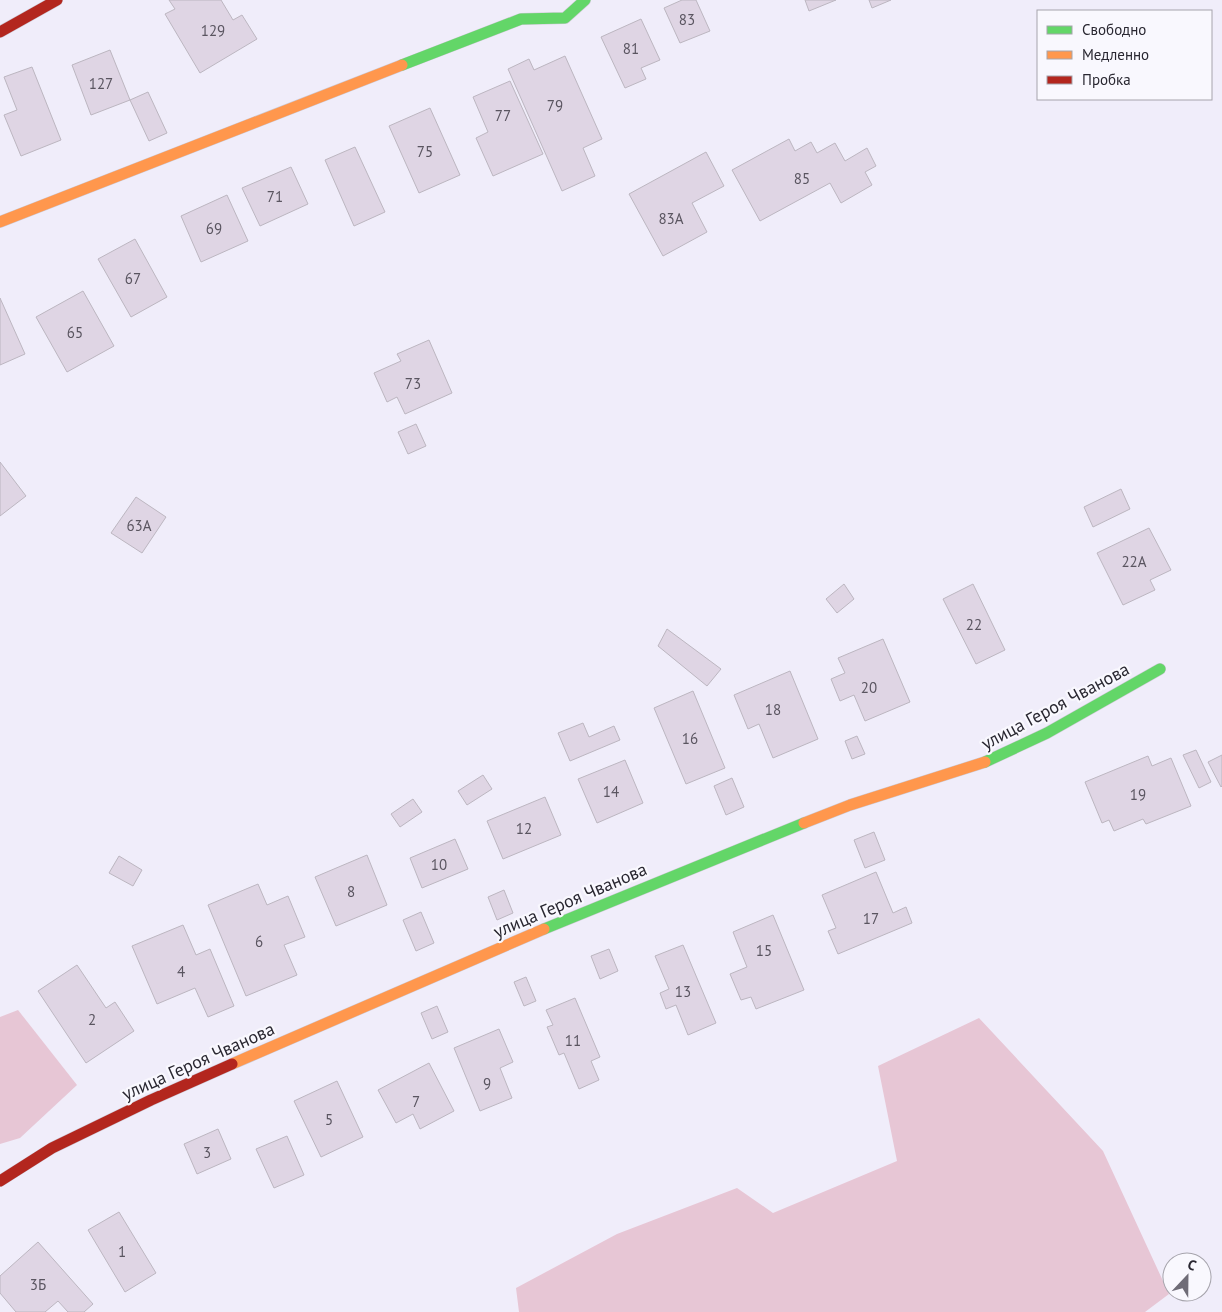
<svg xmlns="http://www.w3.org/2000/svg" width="1222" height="1312" font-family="'PT Sans',sans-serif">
<rect width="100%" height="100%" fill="#f0edfa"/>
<g fill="#e7c6d5">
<polygon points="18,1010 77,1085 20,1138 0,1144 0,1017"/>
<polygon points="979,1018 1103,1151 1169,1294 1145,1312 519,1312 516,1288 617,1234 737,1188 773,1213 897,1161 878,1066"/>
</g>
<g fill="#dfd5e4" stroke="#bcb6c0">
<polygon points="169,0 221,0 233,20 242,15 257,39 200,73 165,14 175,9"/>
<polygon points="682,0 696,0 710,31 680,43 664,8"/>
<polygon points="805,0 836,0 809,11"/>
<polygon points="869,0 891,0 872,8"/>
<polygon points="641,19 660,60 641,68 646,79 625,88 601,37"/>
<polygon points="110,50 130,100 91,115 72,65"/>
<polygon points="565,56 602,139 583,148 595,176 562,191 508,69 529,59 534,70"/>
<polygon points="32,67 61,140 21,156 4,115 17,110 4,77"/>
<polygon points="510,81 543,154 493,176 476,138 488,132 473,97"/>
<polygon points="148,92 167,133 149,141 130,100"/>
<polygon points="430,108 460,175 419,193 389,126"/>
<polygon points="789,139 795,151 811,142 817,153 835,143 845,161 867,148 876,166 865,172 872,185 841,203 830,183 760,221 732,170"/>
<polygon points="355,147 385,212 354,226 325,160"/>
<polygon points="706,152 724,186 692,203 707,232 663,256 629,194"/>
<polygon points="291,167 308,204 260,226 242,188"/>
<polygon points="227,195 248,241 201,262 181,216"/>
<polygon points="135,239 167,297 131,317 98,259"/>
<polygon points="83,291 114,346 67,372 36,317"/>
<polygon points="0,298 25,354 0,365"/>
<polygon points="429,340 452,393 405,414 397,397 387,402 374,373 401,361 397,354"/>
<polygon points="416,424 426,446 408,454 398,432"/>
<polygon points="0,462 26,496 0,516"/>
<polygon points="1121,489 1130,509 1093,527 1084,507"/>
<polygon points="136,497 166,517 142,553 111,533"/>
<polygon points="1149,528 1171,570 1150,580 1155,590 1123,605 1097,553"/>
<polygon points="844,584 854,599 837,613 826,599"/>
<polygon points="973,584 1005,650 976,664 943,599"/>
<polygon points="667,629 721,669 707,686 658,646"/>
<polygon points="883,639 910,702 865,721 854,695 840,701 831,679 845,673 838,658"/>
<polygon points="790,671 818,739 773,758 759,724 748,729 734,695"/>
<polygon points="693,691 725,768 686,784 654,708"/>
<polygon points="583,723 589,737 614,726 620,740 570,761 558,733"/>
<polygon points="857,736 865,754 852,759 845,741"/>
<polygon points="1196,750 1211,782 1199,788 1183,755"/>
<polygon points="1222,755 1222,786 1221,787 1208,762"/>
<polygon points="1148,756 1152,766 1171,758 1191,806 1146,824 1143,819 1114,831 1109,820 1102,823 1085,782"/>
<polygon points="625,760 643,803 597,823 578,779"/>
<polygon points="483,775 492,789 467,805 458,791"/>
<polygon points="732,778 744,807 726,815 714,786"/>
<polygon points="545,797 561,835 503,859 487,821"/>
<polygon points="413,799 422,812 400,827 391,814"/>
<polygon points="874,832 885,860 865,868 854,840"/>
<polygon points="455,839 468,869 422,888 410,858"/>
<polygon points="367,855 387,905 336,926 315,877"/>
<polygon points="119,856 142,870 133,886 109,873"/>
<polygon points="876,872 893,913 906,907 912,923 838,954 828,931 836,928 822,895"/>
<polygon points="258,884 267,905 288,896 305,937 284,945 297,975 246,996 208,905"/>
<polygon points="504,890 513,913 497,920 488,897"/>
<polygon points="421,912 434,943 416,951 403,920"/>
<polygon points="773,915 804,990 756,1009 751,997 741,1000 730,974 747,967 733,932"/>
<polygon points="183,925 196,955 210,949 234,1006 208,1017 195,988 157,1004 132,946"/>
<polygon points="683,945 716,1023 688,1035 676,1005 666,1009 660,993 669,989 655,956"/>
<polygon points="609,949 618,971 600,979 591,956"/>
<polygon points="77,965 106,1008 115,1002 134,1031 86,1063 38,991"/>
<polygon points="526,977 536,1001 524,1006 514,982"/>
<polygon points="575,998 600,1057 591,1061 599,1080 579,1089 564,1053 559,1055 547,1027 553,1025 546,1010"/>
<polygon points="437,1006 448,1032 432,1039 421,1013"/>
<polygon points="499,1029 513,1062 500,1068 512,1098 480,1111 454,1048"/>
<polygon points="429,1063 454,1111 420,1129 413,1114 396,1123 378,1090"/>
<polygon points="337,1081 363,1137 321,1157 294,1101"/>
<polygon points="218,1129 231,1159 197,1174 184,1144"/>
<polygon points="287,1136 304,1175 274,1188 256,1149"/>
<polygon points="119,1212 156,1273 125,1292 88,1230"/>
<polygon points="38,1242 93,1304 84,1312 68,1312 58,1301 45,1312 16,1312 0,1293 0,1276"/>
</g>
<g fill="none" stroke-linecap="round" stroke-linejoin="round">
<g stroke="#cdcad5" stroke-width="12">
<g id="fast">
<polyline points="402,65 521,19 565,18 585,0"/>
<polyline points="985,762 1047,733 1160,669"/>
<polyline points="544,929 804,823"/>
</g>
</g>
<g stroke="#cdcad5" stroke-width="12">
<g id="slow">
<polyline points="0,222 402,65"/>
<polyline points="804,823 850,805 985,762"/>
<polyline points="232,1064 544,929"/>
</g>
</g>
<g stroke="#cdcad5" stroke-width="12">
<g id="jam">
<polyline points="0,32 57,0"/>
<polyline points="0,1181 52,1148 151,1100 232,1064"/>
</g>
</g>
<use href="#fast" stroke="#63d668" stroke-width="11"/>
<use href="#slow" stroke="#ff974d" stroke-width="11"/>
<use href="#jam" stroke="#b3261e" stroke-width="11"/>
</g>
<g text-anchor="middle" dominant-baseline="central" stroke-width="4.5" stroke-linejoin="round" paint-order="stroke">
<g font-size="15" fill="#5a5560">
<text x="687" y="19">83</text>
<text x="213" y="30">129</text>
<text x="631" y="48">81</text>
<text x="101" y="83">127</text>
<text x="555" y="105">79</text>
<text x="503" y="115">77</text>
<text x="425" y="151">75</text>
<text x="802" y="178">85</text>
<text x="275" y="196">71</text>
<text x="671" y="218">83А</text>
<text x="214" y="228">69</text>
<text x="133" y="278">67</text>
<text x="75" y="332">65</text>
<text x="413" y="383">73</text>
<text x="139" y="525">63А</text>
<text x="1134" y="561">22А</text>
<text x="974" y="624">22</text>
<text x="869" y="687">20</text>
<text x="773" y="709">18</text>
<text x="690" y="738">16</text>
<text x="611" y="791">14</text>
<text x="1138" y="794">19</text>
<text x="524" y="828">12</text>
<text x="439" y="864">10</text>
<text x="351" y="891">8</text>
<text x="871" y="918">17</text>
<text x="259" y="941">6</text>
<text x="764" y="950">15</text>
<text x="181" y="971">4</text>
<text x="683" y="991">13</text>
<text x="92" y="1019">2</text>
<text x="573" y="1040">11</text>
<text x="487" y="1083">9</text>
<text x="416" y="1101">7</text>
<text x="329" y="1119">5</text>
<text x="207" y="1152">3</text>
<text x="122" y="1251">1</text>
<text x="38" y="1284">3Б</text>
</g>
<g font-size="18" fill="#292731" stroke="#f9f8fe">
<text transform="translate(1055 706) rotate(-28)">улица Героя Чванова</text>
<text transform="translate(570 900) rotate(-23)">улица Героя Чванова</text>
<text transform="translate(198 1061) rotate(-24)">улица Героя Чванова</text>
</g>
</g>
<rect x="1037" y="10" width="175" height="90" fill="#f9f8fe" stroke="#a6a4ac"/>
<rect x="1047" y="26" width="25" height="8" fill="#63d668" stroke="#a6a4ac"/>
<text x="1082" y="35" font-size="15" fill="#292731">Свободно</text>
<rect x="1047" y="51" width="25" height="8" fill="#ff974d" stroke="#a6a4ac"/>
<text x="1082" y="60" font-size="15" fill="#292731">Медленно</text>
<rect x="1047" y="76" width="25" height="8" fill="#b3261e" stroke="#a6a4ac"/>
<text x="1082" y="85" font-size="15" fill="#292731">Пробка</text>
<g transform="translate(1187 1277) rotate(22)"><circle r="24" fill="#f9f8fe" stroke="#a6a4ac"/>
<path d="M0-4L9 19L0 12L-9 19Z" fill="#6f6c77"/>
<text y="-8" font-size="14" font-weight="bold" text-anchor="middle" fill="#292731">С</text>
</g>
</svg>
